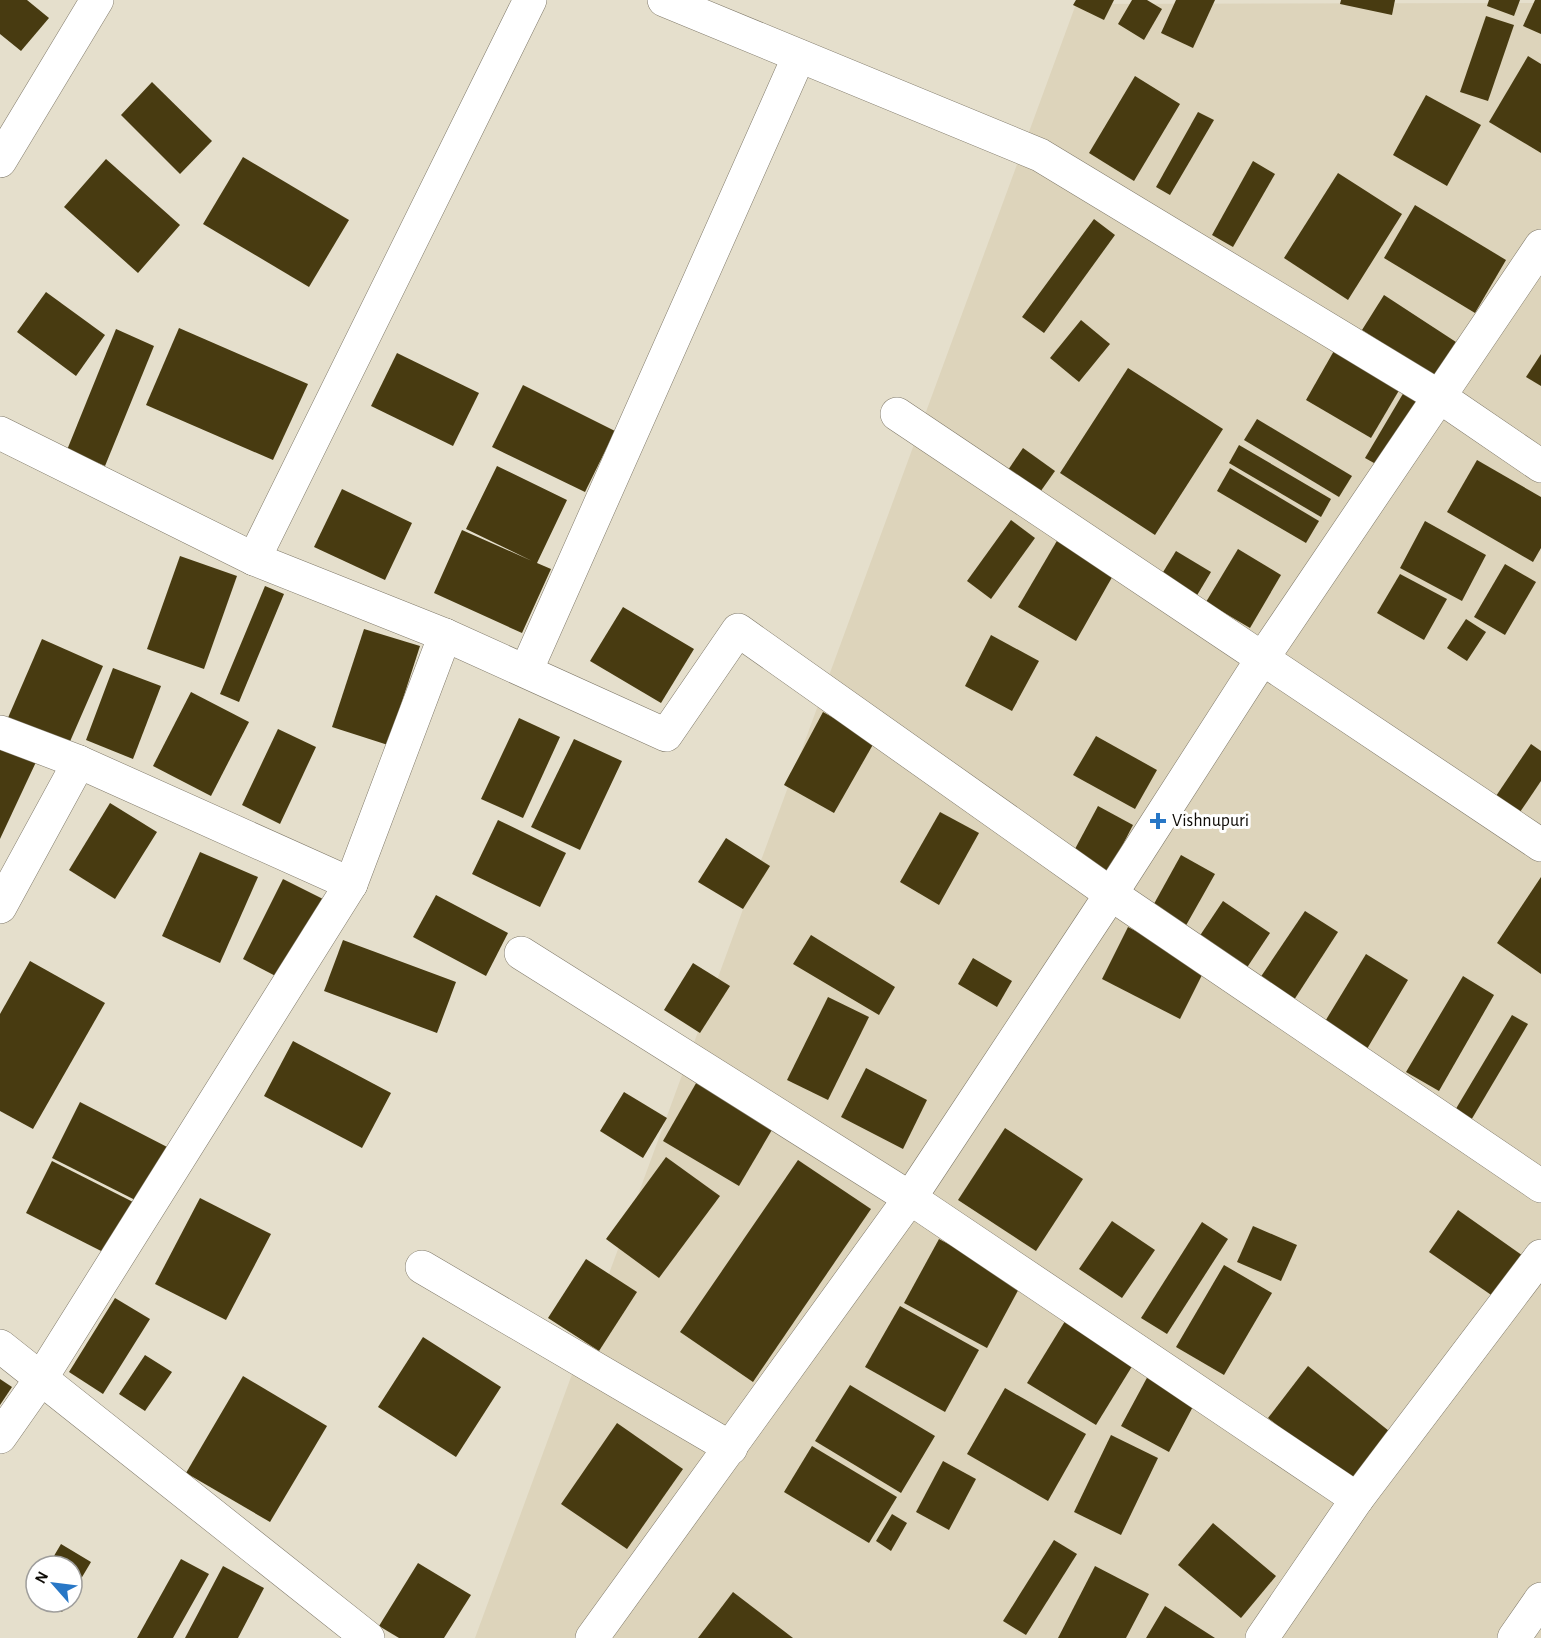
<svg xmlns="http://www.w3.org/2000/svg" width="1541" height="1638" font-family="'Alegreya Sans',sans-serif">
<rect width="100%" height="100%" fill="#e5dfcc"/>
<polygon fill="#ddd4bb" points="1541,3 1541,1638 475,1638 1076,4"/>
<g fill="#483b11">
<polygon points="0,0 27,0 49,18 21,51 0,34"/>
<polygon points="1076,0 1114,0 1104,20 1073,5"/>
<polygon points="1132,0 1147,0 1162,9 1144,40 1118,24"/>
<polygon points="1176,0 1215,0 1193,48 1161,33"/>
<polygon points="1341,0 1395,0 1392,15 1340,4"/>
<polygon points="1489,0 1520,0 1514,16 1487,6"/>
<polygon points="1535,0 1541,0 1541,34 1523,26"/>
<polygon points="1486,16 1514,25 1488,101 1460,92"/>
<polygon points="1528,56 1541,64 1541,153 1489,122"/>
<polygon points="1135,76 1180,104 1134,181 1089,153"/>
<polygon points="152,82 212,141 180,174 121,115"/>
<polygon points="1426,95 1481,125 1447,186 1393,155"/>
<polygon points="1198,112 1214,120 1170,195 1156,187"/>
<polygon points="243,157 349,220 309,287 203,224"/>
<polygon points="106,159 180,225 138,273 64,207"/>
<polygon points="1253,161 1275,174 1233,247 1212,235"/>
<polygon points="1338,173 1402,214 1348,300 1284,258"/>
<polygon points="1415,205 1506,260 1475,313 1384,258"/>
<polygon points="1094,219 1115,235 1044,333 1022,317"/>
<polygon points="46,292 105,335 76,376 17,332"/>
<polygon points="1384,295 1456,342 1434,376 1362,330"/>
<polygon points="1081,320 1110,344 1079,382 1050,358"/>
<polygon points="179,328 308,384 273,460 146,405"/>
<polygon points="116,329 154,346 105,466 67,450"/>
<polygon points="1335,349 1401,387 1371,438 1306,400"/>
<polygon points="397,353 479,393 453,446 371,406"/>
<polygon points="1541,354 1541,386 1526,377"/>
<polygon points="1128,368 1223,429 1155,535 1060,473"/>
<polygon points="523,385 615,431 585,492 492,447"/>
<polygon points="1404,392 1421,402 1383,468 1365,458"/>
<polygon points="1257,419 1352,476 1339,497 1244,440"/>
<polygon points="1239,445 1331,499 1321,517 1229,463"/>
<polygon points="1023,448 1055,471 1038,495 1006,473"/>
<polygon points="1477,460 1541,497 1541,548 1533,562 1447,512"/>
<polygon points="497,466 567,500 537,563 551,569 522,633 434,593 462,530 532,561 466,529"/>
<polygon points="1230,468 1319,521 1306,543 1217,491"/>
<polygon points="342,489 412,523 385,580 314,547"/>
<polygon points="1011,520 1035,538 991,599 967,581"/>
<polygon points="1425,521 1486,555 1462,601 1400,568"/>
<polygon points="1058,539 1115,572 1076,641 1018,607"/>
<polygon points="1238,549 1281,575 1250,628 1206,602"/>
<polygon points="1176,551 1211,572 1196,597 1160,577"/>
<polygon points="180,556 237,576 204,669 147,649"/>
<polygon points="1505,564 1536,582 1505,635 1474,617"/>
<polygon points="1400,574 1447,599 1424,640 1377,613"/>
<polygon points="265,586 284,594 239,702 220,694"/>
<polygon points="623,607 694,649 661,703 590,661"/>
<polygon points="1466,619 1486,632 1467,661 1447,648"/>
<polygon points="364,629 420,646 388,745 332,727"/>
<polygon points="991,635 1039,661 1012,711 965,686"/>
<polygon points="42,639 103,666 68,746 7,720"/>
<polygon points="113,668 161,686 133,759 86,740"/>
<polygon points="191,692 249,722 211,796 153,766"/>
<polygon points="823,712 875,741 834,813 784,785"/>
<polygon points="519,718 560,737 523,818 481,799"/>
<polygon points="278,729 316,747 280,824 242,805"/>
<polygon points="1096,736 1157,770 1135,809 1073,775"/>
<polygon points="574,739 622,761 580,850 531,827"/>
<polygon points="1531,744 1541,751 1541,781 1518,815 1494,799"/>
<polygon points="0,745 36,762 0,839"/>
<polygon points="110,803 157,832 115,899 69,870"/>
<polygon points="1098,806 1133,825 1104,881 1068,862"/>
<polygon points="940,812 979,833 939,905 900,882"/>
<polygon points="498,820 566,853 540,907 472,874"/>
<polygon points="726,838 770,866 743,909 698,882"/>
<polygon points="200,852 258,877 220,963 162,936"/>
<polygon points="1181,855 1215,874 1184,929 1150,911"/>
<polygon points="1541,877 1541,974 1497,943"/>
<polygon points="283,879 327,901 287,982 243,959"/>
<polygon points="436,895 508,933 486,976 413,937"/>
<polygon points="1223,901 1270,933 1244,972 1197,940"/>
<polygon points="1305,911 1338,932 1294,1000 1260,978"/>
<polygon points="1128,927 1206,967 1180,1019 1102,979"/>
<polygon points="811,935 895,987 879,1015 793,964"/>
<polygon points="343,940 456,982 437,1033 324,991"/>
<polygon points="1366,954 1408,980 1364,1054 1321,1028"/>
<polygon points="973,958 1012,981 997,1007 958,984"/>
<polygon points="30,961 105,1003 33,1129 0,1111 0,1014"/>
<polygon points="693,963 730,986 700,1033 664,1010"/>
<polygon points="1463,976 1494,995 1439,1091 1406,1072"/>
<polygon points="828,997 869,1017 828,1100 787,1080"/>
<polygon points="1512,1015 1528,1024 1470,1122 1454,1112"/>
<polygon points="293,1041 391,1093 362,1148 264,1096"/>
<polygon points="866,1068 927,1100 903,1149 841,1117"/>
<polygon points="699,1078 776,1123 739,1186 663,1141"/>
<polygon points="624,1092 667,1118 643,1158 600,1131"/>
<polygon points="80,1102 171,1149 143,1204 52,1158"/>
<polygon points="1005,1128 1083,1179 1036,1251 958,1200"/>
<polygon points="666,1157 720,1196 659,1278 606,1239"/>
<polygon points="798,1160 871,1209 753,1382 680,1332"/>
<polygon points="52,1161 137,1204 111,1256 26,1213"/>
<polygon points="200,1198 271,1234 226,1320 155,1284"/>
<polygon points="1458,1210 1526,1258 1497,1299 1429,1252"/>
<polygon points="1112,1221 1155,1250 1122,1298 1079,1269"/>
<polygon points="1202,1222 1228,1239 1167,1334 1141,1318"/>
<polygon points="1253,1226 1297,1245 1281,1281 1237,1262"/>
<polygon points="939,1239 1022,1283 987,1348 904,1303"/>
<polygon points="586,1259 637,1292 599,1351 548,1318"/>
<polygon points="1224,1265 1272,1293 1224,1375 1176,1347"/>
<polygon points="115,1298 150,1319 103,1394 69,1372"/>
<polygon points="900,1306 979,1350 945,1412 865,1367"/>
<polygon points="1070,1313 1139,1355 1096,1425 1027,1383"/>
<polygon points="423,1337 501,1387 456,1457 378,1407"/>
<polygon points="145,1355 172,1372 145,1411 119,1394"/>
<polygon points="1308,1366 1389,1431 1349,1483 1268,1418"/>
<polygon points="1149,1374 1197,1399 1169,1452 1121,1426"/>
<polygon points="243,1376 327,1426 270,1522 186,1473"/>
<polygon points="0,1379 12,1387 0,1405"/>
<polygon points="850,1385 935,1436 901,1493 815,1441"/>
<polygon points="1005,1388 1086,1434 1048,1501 967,1454"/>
<polygon points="617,1423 683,1469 627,1549 561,1504"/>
<polygon points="1111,1435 1158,1458 1121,1535 1074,1512"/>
<polygon points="812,1446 897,1497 869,1543 784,1492"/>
<polygon points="943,1461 976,1479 949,1530 916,1512"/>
<polygon points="892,1514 907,1523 891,1551 876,1541"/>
<polygon points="1213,1523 1276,1576 1241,1618 1178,1565"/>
<polygon points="1054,1540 1077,1554 1026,1635 1003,1621"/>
<polygon points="61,1544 91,1562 72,1594 72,1566 48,1566"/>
<polygon points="181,1559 209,1574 173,1638 137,1638"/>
<polygon points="418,1563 471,1595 444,1638 399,1638 379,1626"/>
<polygon points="223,1566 264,1588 238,1638 185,1638"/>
<polygon points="1095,1566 1149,1594 1126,1638 1058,1638"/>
<polygon points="733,1592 793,1638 698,1638"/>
<polygon points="45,1602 68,1602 62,1612"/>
<polygon points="1165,1606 1215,1638 1146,1638"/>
</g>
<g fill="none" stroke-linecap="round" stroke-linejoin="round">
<g stroke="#807a6a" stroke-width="34">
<g id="minor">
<polyline points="664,0 1040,155 1440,397 1541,466"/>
<polyline points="0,161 97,0"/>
<polyline points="897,414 1541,845"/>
<polyline points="0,433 254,559 445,635 666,735 738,630 1111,894 1541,1186"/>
<polyline points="254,559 530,0"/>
<polyline points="526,671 799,56"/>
<polyline points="0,732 79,762 351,884"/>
<polyline points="0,907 79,762"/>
<polyline points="521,953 910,1198 1357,1499"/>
<polyline points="422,1267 731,1448"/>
<polyline points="0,1346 368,1638"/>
<polyline points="0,1437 40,1380 351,884 445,635"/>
<polyline points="592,1638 910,1198 1111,894 1262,659 1541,246"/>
<polyline points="1262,1638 1357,1499 1541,1256"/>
<polyline points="1514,1638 1541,1599"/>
</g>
</g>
<use href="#minor" stroke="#fff" stroke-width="33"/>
</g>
<path fill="#2877c6" stroke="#fff" stroke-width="2" d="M1155 812h6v6h6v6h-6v6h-6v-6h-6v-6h6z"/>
<g text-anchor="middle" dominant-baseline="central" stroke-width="6" stroke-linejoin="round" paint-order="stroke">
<g font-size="18" fill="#0f0c07" stroke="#fff" text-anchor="start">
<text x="1172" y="821">Vishnupuri</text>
</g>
</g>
<g transform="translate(54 1584) rotate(298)"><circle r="28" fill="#ffffff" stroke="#9f9e9c" stroke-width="1.5"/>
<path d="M0-4.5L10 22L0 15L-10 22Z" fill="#2877c6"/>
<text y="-9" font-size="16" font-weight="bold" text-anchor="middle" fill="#0f0c07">N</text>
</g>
</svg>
